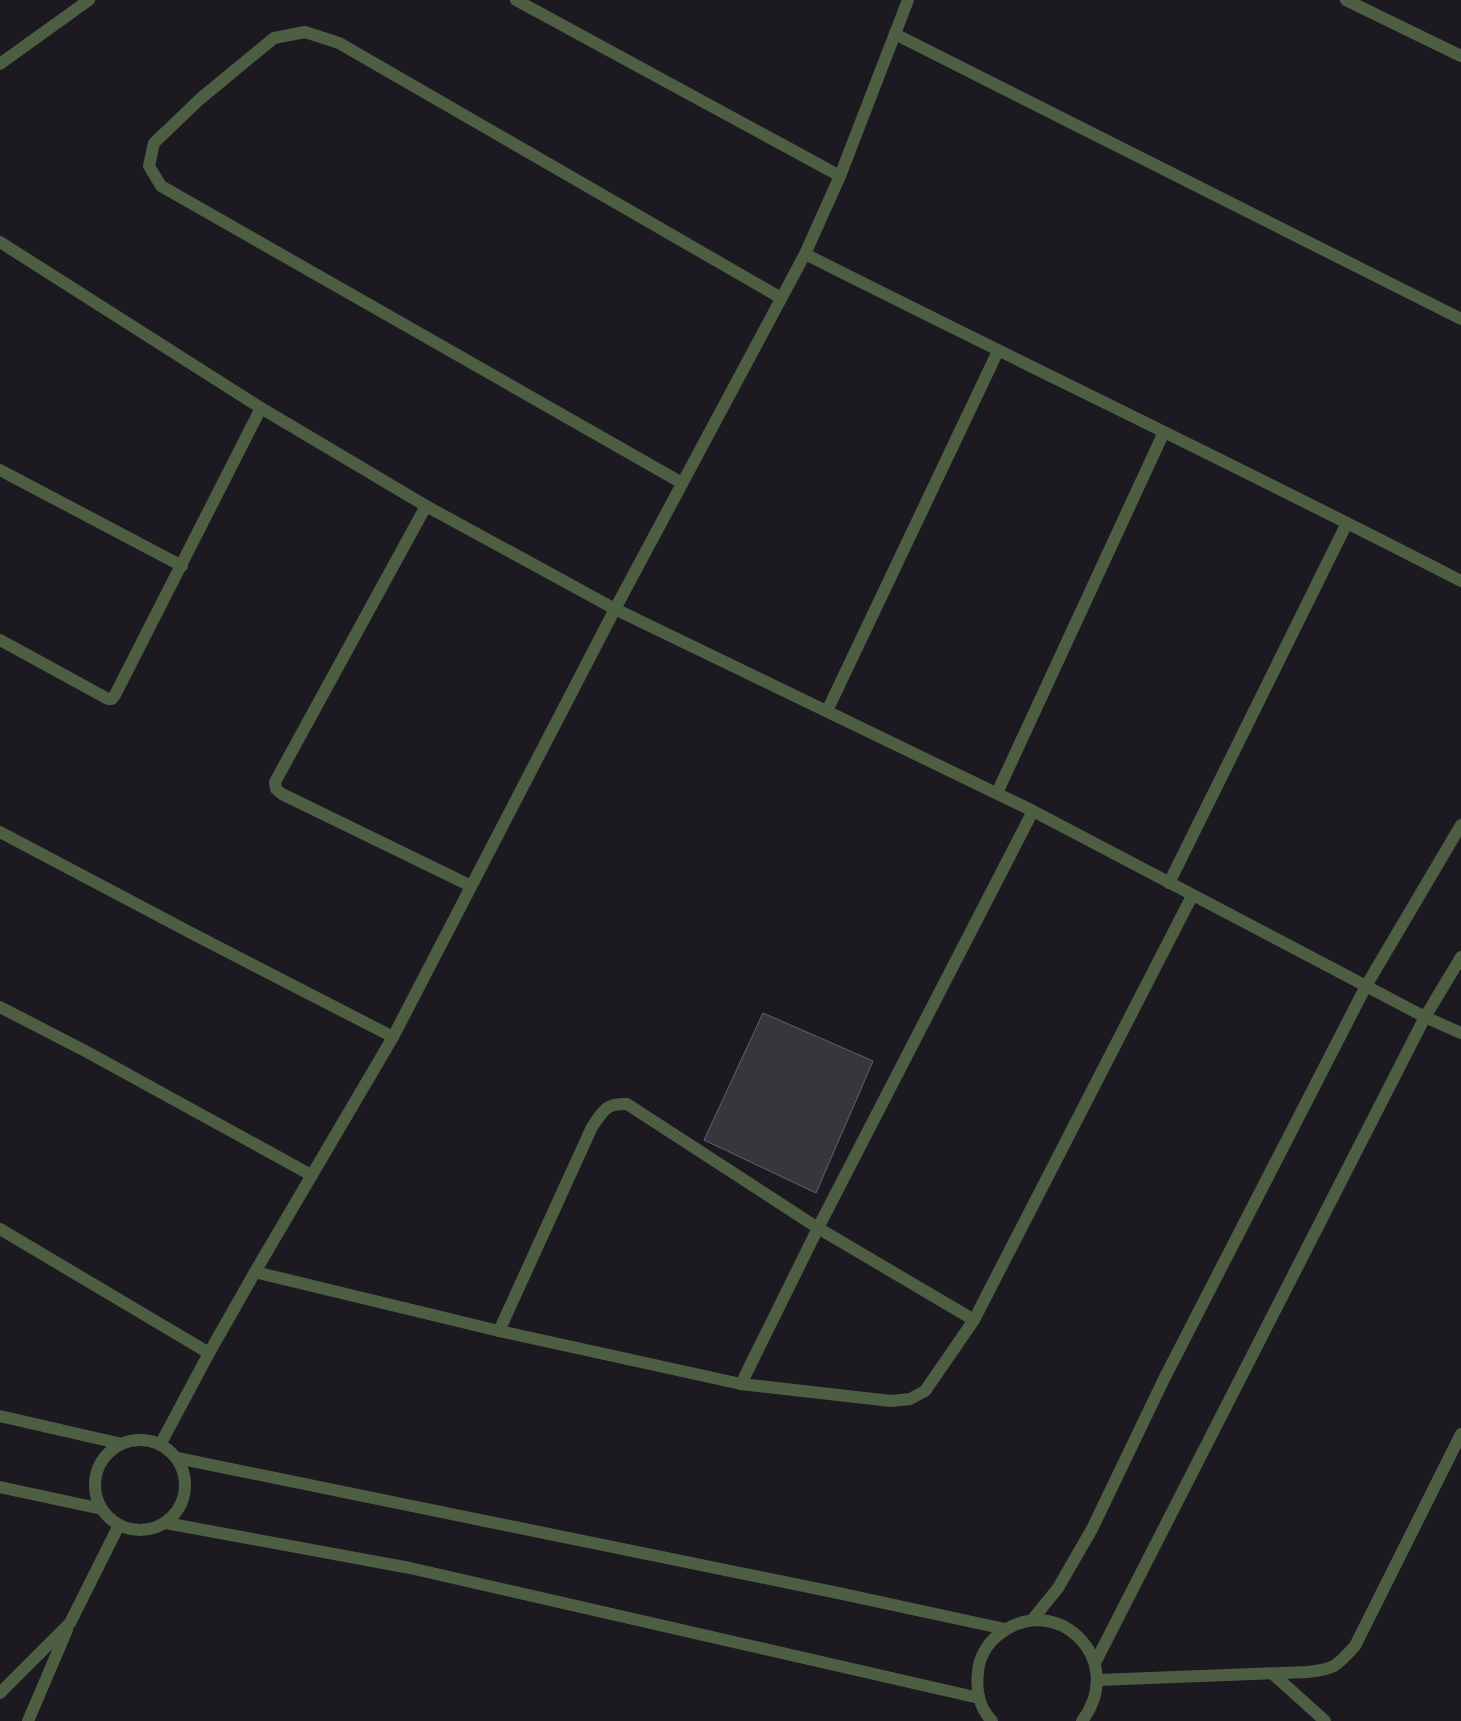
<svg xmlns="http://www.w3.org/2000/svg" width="1461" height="1721" font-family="'Noto Sans',sans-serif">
<rect width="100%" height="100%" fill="#1c1920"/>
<polygon fill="#38353c" stroke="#646169" points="763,1013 873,1061 816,1193 704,1140"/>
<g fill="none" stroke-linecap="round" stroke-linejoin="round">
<g stroke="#4e5e42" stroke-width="12">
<polyline points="516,0 840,176"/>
<polyline points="1346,0 1461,56"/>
<polyline points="895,34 1461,319"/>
<polyline points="0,64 89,0"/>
<polyline points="0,242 261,408 426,506 615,609 1033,811 1425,1017 1461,1033"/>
<path d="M805,254C1023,364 1244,469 1461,581"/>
<polyline points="0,470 182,566"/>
<polyline points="682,483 161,186 149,166 154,143 200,99 274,38 305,32 339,43 781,298"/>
<polyline points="426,506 275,782 276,789 282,794 471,886"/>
<polyline points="0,640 108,699 112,699 115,695 261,408"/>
<polyline points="827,711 998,351"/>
<polyline points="997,793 1164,432"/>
<polyline points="0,832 195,935 393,1037"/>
<polyline points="1169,883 1347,523"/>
<polyline points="0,1007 89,1053 311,1175"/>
<polyline points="0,1229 209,1353"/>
<polyline points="255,1272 499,1331 741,1384 891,1401 910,1399 925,1391 974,1320 1192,896"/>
<path d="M499,1331L592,1127C603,1111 606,1103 627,1104L818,1228L974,1320"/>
<polyline points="741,1384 818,1228 1033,811"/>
<polyline points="0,1416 122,1444"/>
<circle cx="140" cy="1485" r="45"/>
<polyline points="160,1445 209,1353 255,1272 393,1037 615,609 805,254 840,176 908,0"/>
<polyline points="177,1458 838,1593 1005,1629"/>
<polyline points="0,1487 102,1509"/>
<polyline points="166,1523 410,1568 979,1698"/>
<polyline points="1032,1620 1058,1588 1092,1529 1164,1379 1366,986 1461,825"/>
<polyline points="1095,1663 1425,1017 1461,957"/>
<polyline points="1273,1674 1325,1721"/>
<path d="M1098,1680L1307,1672C1335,1669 1337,1666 1355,1646L1461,1434"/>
<polyline points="0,1693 70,1623 119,1525"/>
<polyline points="28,1721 67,1630"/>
<path d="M992,1721C979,1708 976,1689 978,1672C979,1658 987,1644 997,1636C1054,1588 1129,1659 1082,1721"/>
</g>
</g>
</svg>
